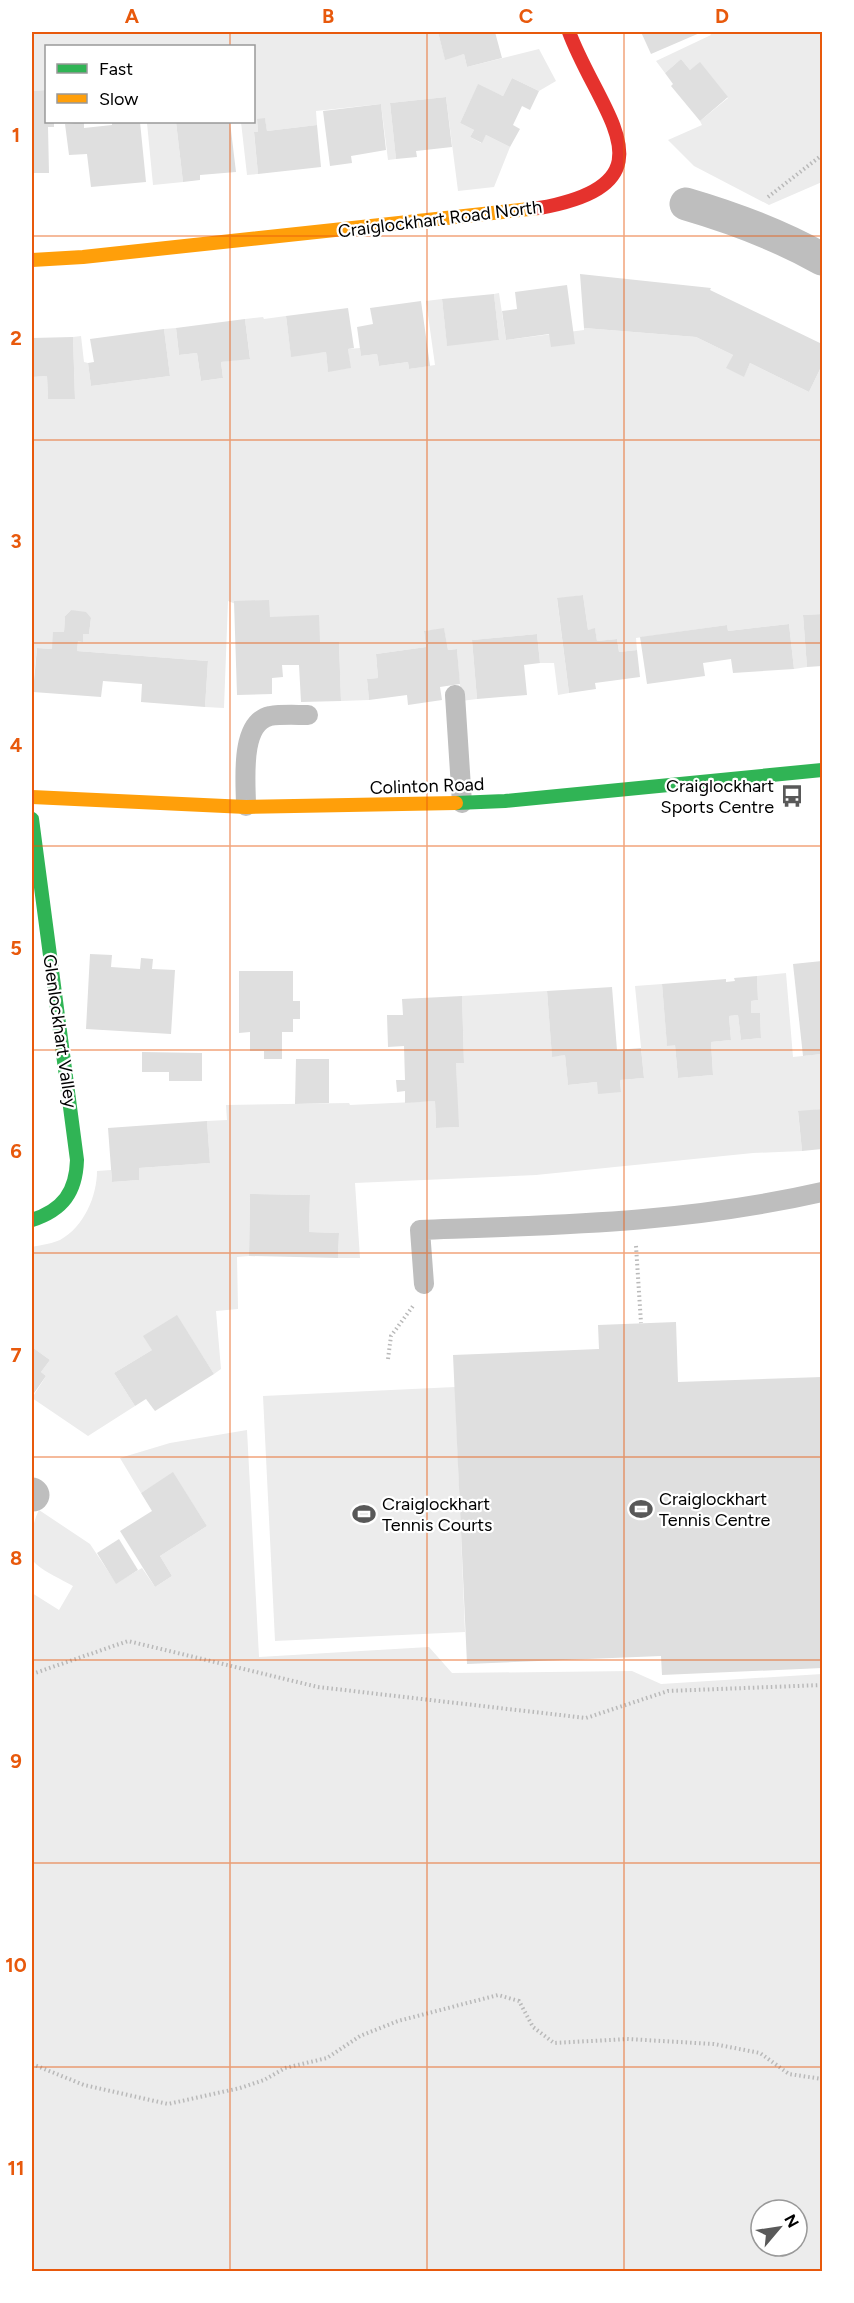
<svg xmlns="http://www.w3.org/2000/svg" width="854" height="2303" font-family="Figtree,sans-serif">
<rect width="100%" height="100%" fill="#fff"/>
<g fill="#ececec" fill-rule="evenodd">
<polygon points="32,32 438,32 445,59 464,54 467,67 539,49 556,81 539,91 512,78 503,96 478,85 460,123 474,130 470,137 481,143 486,135 510,147 494,187 458,191 446,97 390,103 396,159 388,160 381,104 316,111 317,125 267,131 265,119 257,119 258,132 254,133 258,174 247,175 241,122 254,122 254,46 46,46 46,90 32,91"/>
<polygon points="709,32 822,32 822,182 769,205 694,166 668,140 702,125 700,121 728,98 700,63 690,70 681,59 665,73 656,61 711,35"/>
<polygon points="140,122 176,122 183,182 153,185 147,123"/>
<polygon points="499,293 506,340 584,330 584,328 696,337 733,355 727,368 744,376 750,363 809,392 822,365 822,614 803,615 807,667 794,669 789,624 728,631 727,625 636,638 637,650 619,652 617,639 597,641 595,629 588,630 583,595 557,599 569,693 558,695 554,663 540,663 537,634 472,640 477,699 461,701 457,649 448,650 444,629 424,631 426,647 376,654 378,678 367,679 369,700 341,701 339,642 320,642 270,617 228,601 224,708 205,707 208,661 77,651 78,641 83,641 83,634 89,634 91,618 71,610 65,616 64,632 52,649 37,648 32,692 32,377 47,376 48,399 75,398 73,337 81,336 84,362 88,363 91,386 170,376 164,329 176,328 179,355 197,353 201,381 223,378 221,362 250,358 245,319 263,317 264,319 286,316 291,356 326,352 328,371 350,368 348,349 360,348 361,356 377,354 379,366 408,362 409,369 435,365 426,301 442,299 447,345 499,340 494,294"/>
<path d="M786,973L793,1057L822,1054V1109L798,1112L802,1151L753,1153L536,1175L355,1183L360,1258H338L339,1233L309,1232L310,1195L250,1194L249,1256L237,1257L238,1309L216,1311L221,1369L214,1374L177,1316L152,1350L114,1373L135,1406L88,1436L32,1398L46,1376L41,1372L50,1360L32,1347V1247C40,1245 51,1244 60,1240C84,1227 97,1196 97,1171L111,1170L112,1182L139,1180V1168L210,1163L207,1121L227,1120L226,1105L349,1103L350,1105L435,1101L436,1128L458,1127L456,1063H464L462,996L547,991L552,1056L565,1055L568,1085L597,1082L621,1092L620,1080L644,1078L635,986L662,984L667,1045H675L678,1078L713,1075L711,1042L731,1040L729,1016L738,1015L741,1040L761,1038L760,1013H751V1001L758,1000L757,976Z"/>
<polygon points="455,1387 465,1632 275,1641 263,1396"/>
<path d="M247,1430L259,1657L429,1647L452,1673L632,1671L661,1684L822,1674V2271H32V1593L59,1610L73,1586C61,1579 46,1573 36,1564C25,1554 33,1521 39,1510L90,1544L116,1583L142,1568L155,1587L172,1576L160,1556L207,1526L173,1473L141,1493L120,1458L170,1443ZM761,2210H797V2246H761Z"/>
</g>
<g fill="#dfdfdf">
<polygon points="438,32 495,32 502,58 467,67 464,54 445,60"/>
<polygon points="641,32 702,32 651,54"/>
<polygon points="681,59 690,70 700,62 728,97 700,121 671,86 673,84 665,73"/>
<polygon points="512,78 539,91 530,110 522,106 513,125 520,129 510,147 486,135 482,143 470,137 474,130 460,123 478,84 503,96"/>
<polygon points="46,90 46,122 54,122 54,127 48,127 49,173 32,173 32,91"/>
<polygon points="446,97 452,147 416,151 417,157 396,159 390,103"/>
<polygon points="381,104 386,150 351,156 352,163 330,166 323,111"/>
<polygon points="265,118 267,131 317,125 321,167 258,174 254,132 258,132 257,119"/>
<polygon points="84,122 84,128 112,125 112,122 140,122 146,182 91,187 87,154 69,155 65,124"/>
<polygon points="176,122 230,122 236,172 200,175 200,180 183,182"/>
<polygon points="580,274 711,288 710,290 822,344 822,365 809,392 750,363 744,377 726,368 733,355 696,337 584,328"/>
<polygon points="567,285 575,344 551,347 549,334 506,340 502,311 517,309 515,292"/>
<polygon points="494,294 499,340 447,346 442,299"/>
<polygon points="421,301 430,366 409,369 408,362 379,366 377,354 361,356 357,327 373,324 370,308"/>
<polygon points="348,308 354,348 348,349 351,368 328,372 326,352 291,357 286,316"/>
<polygon points="245,319 250,359 221,362 223,378 201,381 197,353 179,355 176,328"/>
<polygon points="164,329 170,376 91,386 88,363 94,362 90,339"/>
<polygon points="73,337 75,399 48,399 47,376 32,377 32,338"/>
<polygon points="583,595 588,630 595,628 597,641 617,639 619,652 637,650 640,677 595,683 596,689 569,693 557,598"/>
<polygon points="269,600 270,617 319,615 320,642 339,642 341,701 301,702 299,665 282,665 283,677 272,678 272,694 237,695 234,601"/>
<polygon points="71,610 86,612 91,618 89,634 83,634 83,642 78,641 77,651 208,661 205,707 141,702 142,684 103,681 101,697 33,692 37,648 52,649 53,632 64,632 65,616"/>
<polygon points="822,614 822,666 807,667 803,615"/>
<polygon points="789,624 794,669 733,673 731,659 703,663 705,676 647,684 640,637 727,625 728,631"/>
<polygon points="444,628 448,650 457,649 460,684 440,687 442,700 408,705 407,695 369,700 367,679 378,678 376,654 426,647 424,631"/>
<polygon points="537,634 540,663 524,665 527,695 477,699 472,640"/>
<polygon points="90,954 112,955 111,967 140,969 141,958 153,959 152,969 175,970 171,1034 86,1029"/>
<polygon points="822,961 822,1054 803,1056 793,964"/>
<polygon points="239,971 293,971 293,1001 300,1001 300,1019 293,1019 293,1032 282,1032 282,1059 264,1059 264,1051 250,1051 250,1032 239,1033"/>
<polygon points="757,976 758,1000 751,1001 751,1013 760,1013 761,1038 741,1040 738,1015 729,1016 731,1040 711,1042 713,1075 678,1078 675,1045 667,1046 662,984 726,979 726,982 735,981 734,978"/>
<polygon points="612,987 617,1050 641,1048 644,1078 620,1080 621,1092 598,1094 597,1082 568,1085 565,1055 552,1057 547,991"/>
<polygon points="462,996 464,1063 456,1063 459,1127 436,1128 435,1101 405,1103 405,1091 397,1092 396,1080 405,1080 404,1046 388,1047 387,1015 403,1015 402,999"/>
<polygon points="142,1052 202,1053 202,1081 169,1081 169,1072 142,1072"/>
<polygon points="296,1059 329,1059 329,1103 295,1104"/>
<polygon points="822,1109 822,1149 802,1151 798,1111"/>
<polygon points="207,1121 210,1163 139,1168 139,1180 112,1182 108,1128"/>
<polygon points="250,1194 310,1195 309,1232 339,1233 338,1258 249,1256"/>
<polygon points="177,1315 214,1374 155,1411 146,1399 135,1406 114,1373 152,1350 143,1336"/>
<polygon points="676,1322 678,1382 822,1377 822,1668 662,1675 661,1656 467,1664 453,1355 599,1349 598,1325"/>
<polygon points="32,1347 50,1360 41,1372 46,1376 32,1396"/>
<polygon points="173,1472 207,1526 160,1556 172,1576 155,1587 120,1531 152,1511 141,1493"/>
<polygon points="119,1539 138,1570 116,1584 97,1553"/>
</g>
<g fill="none" stroke-linecap="round" stroke-linejoin="round">
<g stroke="#b9b9b9" stroke-width="4" stroke-dasharray="1.5 3" stroke-linecap="butt">
<polyline points="768,197 822,155"/>
<polyline points="636,1246 641,1323"/>
<polyline points="388,1359 391,1336 413,1306"/>
<polyline points="32,1674 128,1641 318,1687 586,1718 668,1691 822,1685"/>
<polyline points="32,2064 84,2085 168,2104 240,2088 264,2080 285,2068 327,2058 360,2036 398,2021 498,1995 519,2001 533,2027 554,2043 627,2039 714,2044 760,2053 789,2074 822,2079"/>
</g>
<g stroke="#bebebe" stroke-width="20">
<polyline points="455,695 462,803"/>
<path d="M246,806C246,783 239,723 270,716C282,714 296,715 308,715"/>
<path d="M424,1284L420,1230C559,1225 686,1223 822,1192"/>
</g>
<g stroke="#bebebe" stroke-width="33">
<path d="M686,204C734,218 779,235 822,259"/>
<polyline points="32,1494 33,1495"/>
</g>
<g stroke="#30b455" stroke-width="14">
<polyline points="456,803 505,801 822,770"/>
<path d="M32,819L77,1160C76,1192 63,1210 32,1220"/>
</g>
<g stroke="#ff9f0a" stroke-width="14">
<polyline points="32,260 83,257 539,208"/>
<polyline points="32,797 246,807 456,803"/>
</g>
<path stroke="#e5322d" stroke-width="14" d="M539,208C679,183 600,115 569,32"/>
</g>
<path fill="none" stroke="#e8590c" stroke-width="1.5" stroke-opacity="0.55" d="M230,32V46M427,32V2272M624,32V2272M230,122V2272M32,236H822M32,440H822M32,643H822M32,846H822M32,1050H822M32,1253H822M32,1457H822M32,1660H822M32,1863H822M32,2067H822"/>
<defs>
<g id="bus-bare" transform="scale(1.8)"><path d="M-5-6H5V4H4V6H2V4H-2V6H-4V4H-5ZM-3.5-4V0h7V-4ZM-3.5 1.2v1.5H-2V1.2ZM2 1.2v1.5H3.5V1.2Z" fill="#595959" stroke="#fff" stroke-width="2.5" paint-order="stroke"/></g>
<g id="stadium-bare" transform="scale(1.8)"><path d="M0-5a6.5 5 0 1 0 0 10a6.5 5 0 1 0 0-10ZM-3.5-1.8h7v3.6h-7Z" fill="#595959" stroke="#fff" stroke-width="2.5" paint-order="stroke"/></g>
</defs>
<g fill-rule="evenodd">
<use href="#bus-bare" x="792" y="796"/>
<use href="#stadium-bare" x="641" y="1509"/>
<use href="#stadium-bare" x="364" y="1514"/>
</g>
<g text-anchor="middle" dominant-baseline="central" stroke-width="4.5" stroke-linejoin="round" paint-order="stroke">
<g font-size="18" fill="#000" stroke="#fff">
<text transform="translate(440 219) rotate(-7)">Craiglockhart Road North</text>
<text transform="translate(427 786) rotate(-2)">Colinton Road</text>
<text transform="translate(60 1031) rotate(82)">Glenlockhart Valley</text>
</g>
<g font-size="18" fill="#000" stroke="#fff" text-anchor="start">
<text x="774" y="786" text-anchor="end">Craiglockhart<tspan x="774" dy="21">Sports Centre</tspan></text>
<text x="659" y="1499">Craiglockhart<tspan x="659" dy="21">Tennis Centre</tspan></text>
<text x="382" y="1504">Craiglockhart<tspan x="382" dy="21">Tennis Courts</tspan></text>
</g>
</g>
<rect width="854" height="2303" fill="none" stroke="#ffffff" stroke-width="66"/>
<rect x="45" y="45" width="210" height="78" fill="#ffffff" stroke="#999999" stroke-width="1.5"/>
<rect x="57" y="64" width="30" height="9" fill="#30b455" stroke="#999999" stroke-width="1.5"/>
<text x="99" y="75" font-size="18" fill="#000000">Fast</text>
<rect x="57" y="94" width="30" height="9" fill="#ff9f0a" stroke="#999999" stroke-width="1.5"/>
<text x="99" y="105" font-size="18" fill="#000000">Slow</text>
<g transform="translate(779 2228) rotate(61)"><circle r="28" fill="#ffffff" stroke="#999999" stroke-width="1.5"/>
<path d="M0-4.5L10 22L0 15L-10 22Z" fill="#595959"/>
<text y="-9" font-size="16" font-weight="bold" text-anchor="middle" fill="#000000">N</text>
</g>
<rect x="33" y="33" width="788" height="2237" fill="none" stroke="#e8590c" stroke-width="2"/>
<g font-size="20" text-anchor="middle" font-weight="bold" fill="#e8590c">
<text x="132" y="23">A</text>
<text x="328" y="23">B</text>
<text x="526" y="23">C</text>
<text x="722" y="23">D</text>
<text x="16" y="142">1</text>
<text x="16" y="345">2</text>
<text x="16" y="548">3</text>
<text x="16" y="752">4</text>
<text x="16" y="955">5</text>
<text x="16" y="1158">6</text>
<text x="16" y="1362">7</text>
<text x="16" y="1565">8</text>
<text x="16" y="1768">9</text>
<text x="16" y="1972">10</text>
<text x="16" y="2175">11</text>
</g>
</svg>
